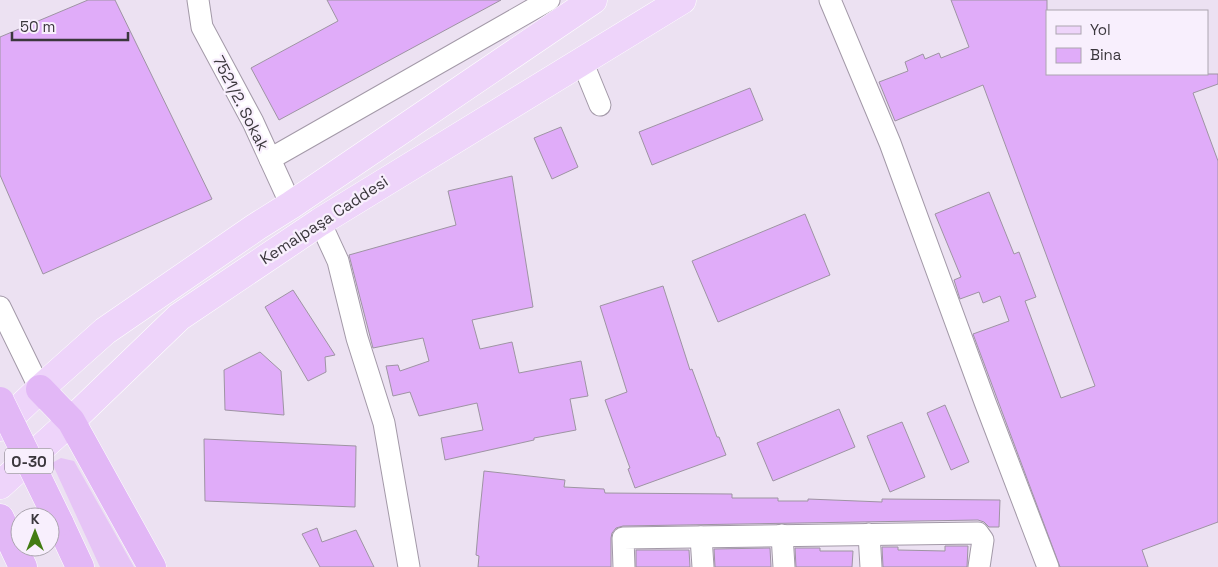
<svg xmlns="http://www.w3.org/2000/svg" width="1218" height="567" font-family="'Space Grotesk',sans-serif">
<rect width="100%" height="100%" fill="#ece1f2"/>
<polygon fill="#e6c4f6" points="61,458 74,461 134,567 100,567 52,463"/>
<g fill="#e0acf9" stroke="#9e94a3">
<polygon points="88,0 115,0 212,199 43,274 0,175 0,37"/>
<polygon points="327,0 501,0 279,120 251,68 338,21"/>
<polygon points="951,0 1047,0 1047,74 1218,74 1218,84 1193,93 1218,161 1218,522 1142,550 1148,567 1060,567 973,334 1009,321 1000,296 983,303 979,292 960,299 954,280 961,277 935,214 989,192 1014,254 1019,252 1036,297 1025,301 1061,398 1095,386 983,85 895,121 879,82 908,71 905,62 923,54 925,59 939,53 941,58 969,47"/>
<polygon points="750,88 763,120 652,165 639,132"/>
<polygon points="561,127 578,167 552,179 534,138"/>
<polygon points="512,176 533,307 472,320 480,349 512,342 519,373 581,361 588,396 570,399 576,430 534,438 534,440 445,460 441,438 483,430 477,403 419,416 410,392 393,396 386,366 398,365 400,371 429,361 423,338 373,348 349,255 456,225 448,191"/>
<polygon points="805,214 830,275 718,322 692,261"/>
<polygon points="663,286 690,370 692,369 717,437 719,437 726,455 635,488 628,469 630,468 605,400 627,392 600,306"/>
<polygon points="293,290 335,355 325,357 326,372 308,381 265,307"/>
<polygon points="260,352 281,371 284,415 225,410 224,370"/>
<polygon points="945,405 969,462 951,470 927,413"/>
<polygon points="839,409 855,447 773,481 757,443"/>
<polygon points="902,422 925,477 890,492 867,436"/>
<polygon points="204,439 356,446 355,507 205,501"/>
<polygon points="484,471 565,480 564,487 604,489 605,493 732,494 732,498 778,498 778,501 808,501 808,499 882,502 882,499 1000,500 999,527 989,527 984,522 978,520 623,526 616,528 612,533 611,538 611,567 478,567 479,556 476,555 479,520"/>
<polygon points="317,528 322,542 356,530 374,567 320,567 302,534"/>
<polygon points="945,546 968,546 967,567 883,567 882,547 898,547 898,550 945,551"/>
<polygon points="770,548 771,567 715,567 714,549"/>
<polygon points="795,548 820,548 820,551 853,551 852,567 796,567"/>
<polygon points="636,550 689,550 690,567 636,567"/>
</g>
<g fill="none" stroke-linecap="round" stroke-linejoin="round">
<g stroke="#a399a8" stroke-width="23">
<g id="minor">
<polyline points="198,0 202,27 253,122 291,205"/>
<polyline points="830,0 890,143 985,402 1048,567"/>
<polyline points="582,61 600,105"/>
<polyline points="270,159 549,0"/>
<polyline points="320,222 338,261 357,338 384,423 409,567"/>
<polyline points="0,307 40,389"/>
<polyline points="869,534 871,567"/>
<polyline points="782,535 784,567"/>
<polyline points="701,537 703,567"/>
<polyline points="624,567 623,538 978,533 983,540 979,567"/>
</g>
</g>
<g stroke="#fff" stroke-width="29">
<g id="major">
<polyline points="0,427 40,389 105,331 256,227 291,205 593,0"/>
<polyline points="0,485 71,421 179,317 320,222 682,0"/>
</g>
</g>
<g stroke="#fff" stroke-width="29">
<g id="highway">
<polyline points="40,389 71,421 152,567"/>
<polyline points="0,518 23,567"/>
<polyline points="59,522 80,567"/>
</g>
</g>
<use href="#minor" stroke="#fff" stroke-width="21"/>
<use href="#major" stroke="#eed4fa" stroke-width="28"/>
<use href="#highway" stroke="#e2b7f6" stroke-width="28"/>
<g stroke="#fff" stroke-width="29" stroke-linecap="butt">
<polyline id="highway-bridge" points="0,401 59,522"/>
</g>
<use href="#highway-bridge" stroke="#e2b7f6" stroke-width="28"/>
</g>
<g text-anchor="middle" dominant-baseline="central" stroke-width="4.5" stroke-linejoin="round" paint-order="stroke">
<rect fill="#f8effd" stroke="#746e77" stroke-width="1" x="5" y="448.5" width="48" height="25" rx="4"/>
<g font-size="15" font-weight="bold" fill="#3b373d">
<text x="29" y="461">O-30</text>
</g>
<g font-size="16" fill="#3b373d" stroke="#f8effd">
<text transform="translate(241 103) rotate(63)">7521/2. Sokak</text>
<text transform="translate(324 220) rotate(-33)">Kemalpaşa Caddesi</text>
</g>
</g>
<rect x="1046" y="10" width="162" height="65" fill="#f8effd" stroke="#aca5b0"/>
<rect x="1056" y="26" width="25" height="8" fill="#eed4fa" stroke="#aca5b0"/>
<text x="1090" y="35" font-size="15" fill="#3b373d">Yol</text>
<rect x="1056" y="48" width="25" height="15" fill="#e0acf9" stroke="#aca5b0"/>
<text x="1090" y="60" font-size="15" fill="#3b373d">Bina</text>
<g transform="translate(35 532)"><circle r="24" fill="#f8effd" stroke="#aca5b0"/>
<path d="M0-4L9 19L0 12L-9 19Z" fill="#437c13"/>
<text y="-8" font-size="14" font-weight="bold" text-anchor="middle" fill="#3b373d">K</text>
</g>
<path d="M12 32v8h116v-8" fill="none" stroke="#3b373d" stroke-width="2.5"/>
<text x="20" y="32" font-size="15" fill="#3b373d" stroke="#f8effd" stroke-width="4" paint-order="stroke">50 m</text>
</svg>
